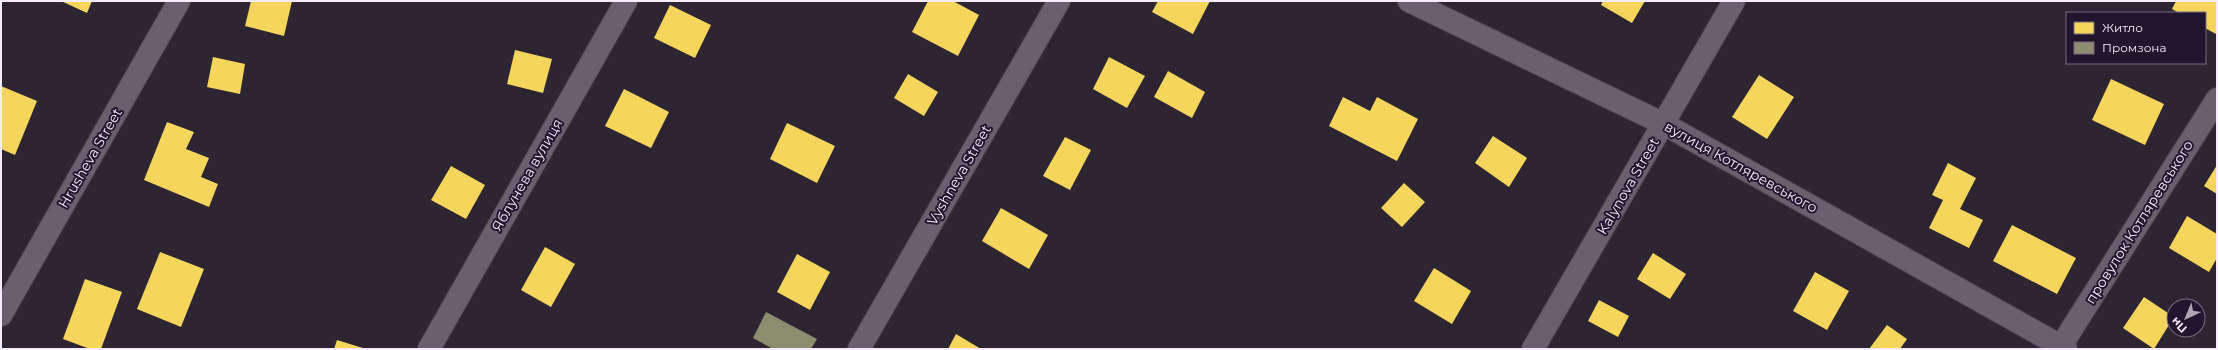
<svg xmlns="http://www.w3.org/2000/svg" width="2218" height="350" font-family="Montserrat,sans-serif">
<rect width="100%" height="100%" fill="#2d2532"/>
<g fill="#f6d55c">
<polygon points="61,1 92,1 87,13"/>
<polygon points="251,1 292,1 284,36 245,26"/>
<polygon points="928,1 953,1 979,15 958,56 912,32"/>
<polygon points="1158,1 1210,1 1193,34 1152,12"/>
<polygon points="1603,1 1645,1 1632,23 1601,5"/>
<polygon points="2176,1 2217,1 2216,34 2205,28 2205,13 2179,13 2172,9"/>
<polygon points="670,5 711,25 695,58 654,38"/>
<polygon points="515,50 552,59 543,93 507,84"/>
<polygon points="213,57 245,64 240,94 207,87"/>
<polygon points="1109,57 1145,76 1127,108 1093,89"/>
<polygon points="1168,71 1205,92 1192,118 1154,97"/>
<polygon points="908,74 938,92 924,116 894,98"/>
<polygon points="1759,75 1794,97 1767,139 1732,117"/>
<polygon points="2111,79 2164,104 2145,145 2092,120"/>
<polygon points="1,86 37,101 15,155 1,149"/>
<polygon points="624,89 669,112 651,148 605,126"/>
<polygon points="1343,97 1370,111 1377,97 1418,119 1397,161 1329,126"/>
<polygon points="167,122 194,132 186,149 209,158 201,177 218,184 209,207 144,180"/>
<polygon points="787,123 835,146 817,183 770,159"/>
<polygon points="1493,136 1527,158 1509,187 1475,163"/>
<polygon points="1065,137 1091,150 1070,190 1043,176"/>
<polygon points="1948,163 1976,178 1960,209 1983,220 1969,248 1929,228 1943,200 1932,195"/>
<polygon points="2217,165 2217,194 2204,186"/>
<polygon points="451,166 485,185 466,219 431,200"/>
<polygon points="1404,183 1425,202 1402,227 1381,208"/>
<polygon points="1001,208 1048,235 1029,269 982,241"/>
<polygon points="2187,216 2217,234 2217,258 2209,272 2169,248"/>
<polygon points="2012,225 2076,258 2057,294 1993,261"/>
<polygon points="545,247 575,264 551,307 521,290"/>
<polygon points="160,252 204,269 181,327 137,309"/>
<polygon points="1653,253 1686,274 1670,299 1637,279"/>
<polygon points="797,254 830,272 810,310 777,292"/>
<polygon points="1434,268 1471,291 1452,324 1414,301"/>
<polygon points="1815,272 1849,291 1827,330 1793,311"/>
<polygon points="85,279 122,292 101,349 90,349 63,339"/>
<polygon points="2144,297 2174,317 2154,349 2123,328"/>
<polygon points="1599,300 1629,316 1618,337 1588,321"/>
<polygon points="1887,325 1907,339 1900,349 1869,349"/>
<polygon points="956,334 981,349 948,349"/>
<polygon points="337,340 366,349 334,349"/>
</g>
<polygon fill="#8c8c6e" points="766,312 817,339 811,349 773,349 753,338"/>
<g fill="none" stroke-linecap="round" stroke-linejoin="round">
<g stroke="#48424e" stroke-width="24">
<g id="street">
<polyline points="1409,1 1664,124 2066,349"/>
<polyline points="1,315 179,1"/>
<polyline points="2061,346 2217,99"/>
<polyline points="429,349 626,1"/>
<polyline points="859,349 1059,1"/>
<polyline points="1533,349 1734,1"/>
</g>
</g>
<use href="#street" stroke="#695f6f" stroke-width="22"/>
</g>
<g text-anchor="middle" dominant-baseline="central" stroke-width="4" stroke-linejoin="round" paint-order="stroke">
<g font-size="14" fill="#f5ecfd" stroke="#24152e">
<text transform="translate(90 158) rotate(-60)">Hrusheva Street</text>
<text transform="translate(1741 167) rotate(29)">вулиця Котляревського</text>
<text transform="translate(527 175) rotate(-60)">Яблунева вулиця</text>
<text transform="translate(959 175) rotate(-60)">Vyshneva Street</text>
<text transform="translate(1628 186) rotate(-60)">Kalynova Street</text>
<text transform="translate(2139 222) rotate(-58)">провулок Котляревського</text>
</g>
</g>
<rect width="2218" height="350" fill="none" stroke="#f5ecfd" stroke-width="4"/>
<rect x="2066" y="12" width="140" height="52" fill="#24152e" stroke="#786b81"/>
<rect x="2074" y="22" width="20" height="12" fill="#f6d55c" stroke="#786b81"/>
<text x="2102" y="32" font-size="12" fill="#f5ecfd">Житло</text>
<rect x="2074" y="42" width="20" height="12" fill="#8c8c6e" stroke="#786b81"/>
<text x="2102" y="52" font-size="12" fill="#f5ecfd">Промзона</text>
<g transform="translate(2186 318) rotate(224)"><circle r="19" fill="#24152e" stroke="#786b81"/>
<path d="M0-3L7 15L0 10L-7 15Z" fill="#afa6b6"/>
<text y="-6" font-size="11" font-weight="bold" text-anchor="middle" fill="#f5ecfd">Пн</text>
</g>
</svg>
